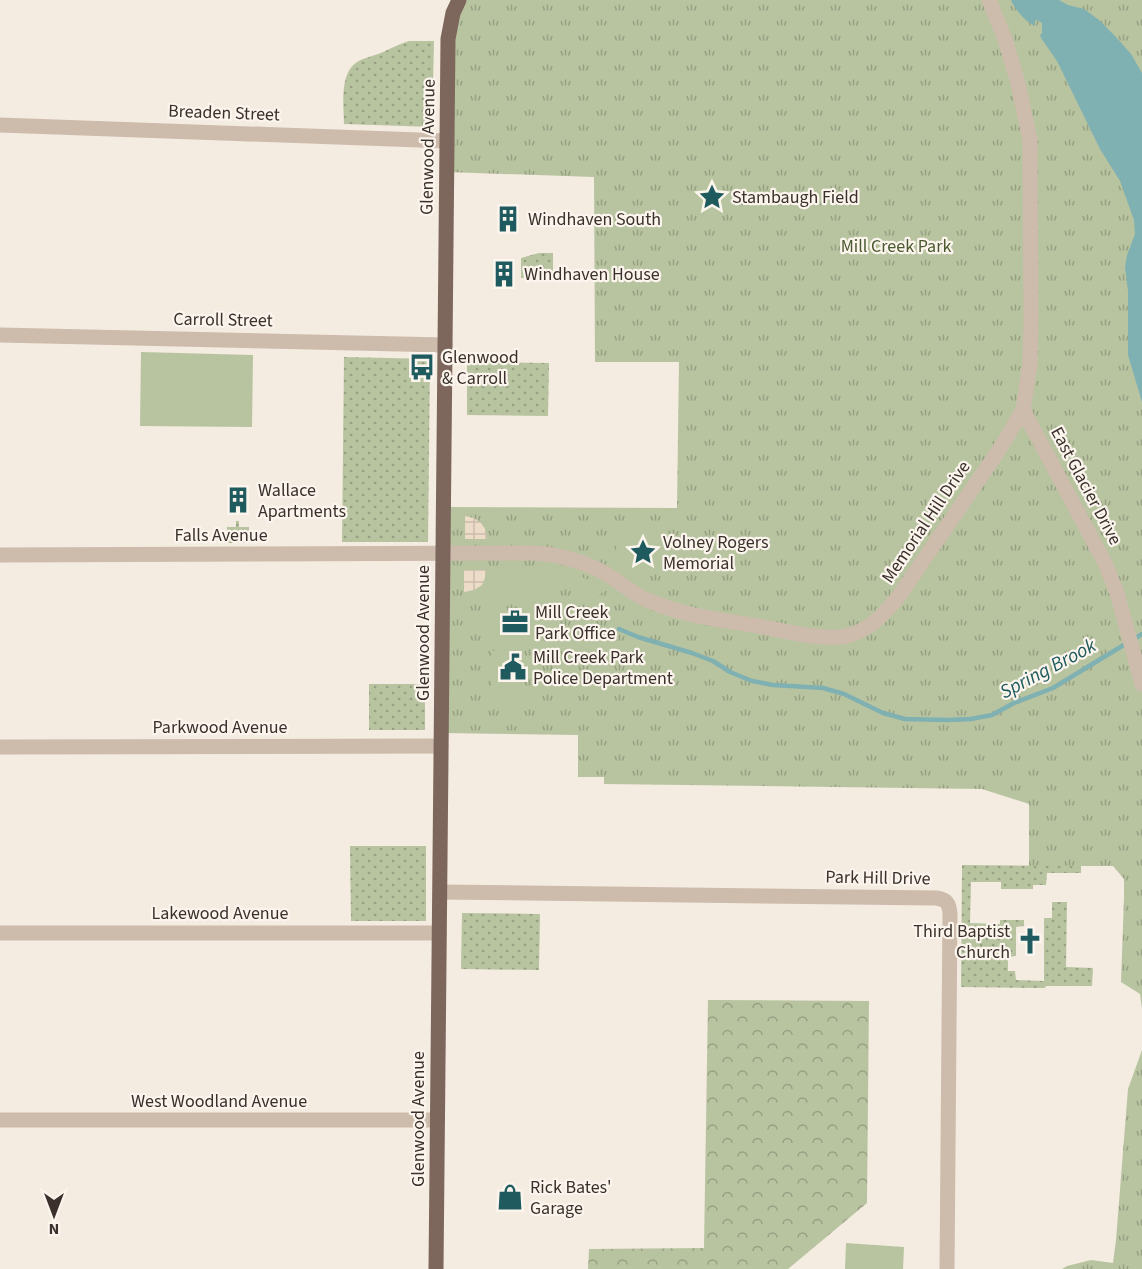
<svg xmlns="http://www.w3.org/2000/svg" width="1142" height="1269" font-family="'Source Sans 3',sans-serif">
<defs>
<pattern id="grass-dots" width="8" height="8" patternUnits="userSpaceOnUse" patternTransform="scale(1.5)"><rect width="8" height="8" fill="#b8c4a0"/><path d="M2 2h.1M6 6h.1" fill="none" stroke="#97a083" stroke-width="1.8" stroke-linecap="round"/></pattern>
<pattern id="forest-crowns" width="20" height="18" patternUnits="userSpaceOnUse" patternTransform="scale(1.5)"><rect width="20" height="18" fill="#b8c4a0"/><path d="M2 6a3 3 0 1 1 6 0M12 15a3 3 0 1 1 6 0" fill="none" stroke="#97a083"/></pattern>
<pattern id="park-tufts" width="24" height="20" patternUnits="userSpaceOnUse" patternTransform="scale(1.5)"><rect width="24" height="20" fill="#b8c4a0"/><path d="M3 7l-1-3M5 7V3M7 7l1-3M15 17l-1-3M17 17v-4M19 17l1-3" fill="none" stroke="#97a083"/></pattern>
<pattern id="plaza-grid" width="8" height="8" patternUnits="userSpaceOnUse" patternTransform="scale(1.5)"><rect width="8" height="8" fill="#ecdcc8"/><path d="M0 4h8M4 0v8" fill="none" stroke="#cbbdac"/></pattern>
</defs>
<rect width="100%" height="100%" fill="#f4ebe1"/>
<g fill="url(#grass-dots)">
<path d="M409,41H434L432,127L344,124C344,105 339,74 357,62C365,57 375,56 383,52C392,48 399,44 409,41Z"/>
<polygon points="539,253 553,253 553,278 548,278 547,271 529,271 528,278 521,278 521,258"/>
<polygon points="344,357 430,359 428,542 342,542"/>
<polygon points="467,362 549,363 548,416 467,415"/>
<polygon points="236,521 239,521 239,527 249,527 249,543 227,543 227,527 236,527"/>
<rect x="369" y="684" width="56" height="46"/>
<polygon points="350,846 426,846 426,921 351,921"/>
<polygon points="962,865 1081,866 1081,873 1047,873 1046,885 1033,885 1033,889 1001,889 1001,882 971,882 970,923 1000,924 1000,920 1024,920 1024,926 1016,927 1016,956 1008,957 1008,971 1015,971 1016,980 1044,981 1044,918 1052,918 1052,902 1067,902 1066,967 1093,968 1092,986 1046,986 1045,988 961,987"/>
<polygon points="462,913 540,914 539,970 461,969"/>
</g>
<polygon fill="url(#forest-crowns)" points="708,1000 869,1001 867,1203 788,1269 588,1269 589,1249 704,1248"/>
<g fill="url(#park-tufts)">
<polygon points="459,0 1142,0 1142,1008 1140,994 1121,982 1124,899 1124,879 1113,866 1029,866 1029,804 982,789 604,784 604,777 578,777 578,735 441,733 443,507 677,508 679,362 595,362 594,177 447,172 448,39"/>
<polygon points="1142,1050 1142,1269 1062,1269 1067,1266 1091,1260 1113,1263 1116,1240 1128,1089"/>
</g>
<g fill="#b8c4a0">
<polygon points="141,352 253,355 252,427 140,426"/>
<path d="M617,527C635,527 667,524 673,547C675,553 675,560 676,566L667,563L656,570L641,571L633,582L612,568C617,554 617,541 617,527Z"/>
<path d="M486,568C529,568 569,565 606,589L588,604C578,593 560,581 545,591V629H529V614H523V598L502,597V632H526V646C512,646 487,651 482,634C481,632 480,627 481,625C485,614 503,614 493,597C482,593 474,597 464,602V592C479,591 486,582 486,568Z"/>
<polygon points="492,651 500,651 500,687 525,687 524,701 485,700 485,694 491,687"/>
<polygon points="846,1243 904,1247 903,1269 845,1269"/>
</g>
<g fill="url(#plaza-grid)">
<polygon points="465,516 474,518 481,523 485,529 487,539 465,539"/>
<polygon points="464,570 486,570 485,578 482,585 474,590 464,592"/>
</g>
<path fill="#7fb0b2" d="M1011,0H1059L1068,5L1084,9L1099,20L1115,36L1131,54L1142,73V402L1128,355V291L1125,267L1127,255L1135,234L1134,220L1120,181L1100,149L1057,61L1041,38L1040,34H1042V23L1037,20L1035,21V26C1025,21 1015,10 1011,0Z"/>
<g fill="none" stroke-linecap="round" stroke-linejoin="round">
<g stroke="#7fb0b2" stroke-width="4.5">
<polyline points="619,629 638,637 692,653 713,661 730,672 752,681 773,685 823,688 844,694 883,713 905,719 947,720 971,719 992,715 1014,703 1053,688 1127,643"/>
<polyline points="1134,639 1142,634"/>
</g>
<g stroke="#cdbbac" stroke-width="15">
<polyline points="0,125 447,141"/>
<polyline points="0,335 445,345"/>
<polyline points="1023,410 1105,563 1117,593 1142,684"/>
<path d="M0,555L535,553C563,555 589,563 613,578C626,587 637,597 652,602C687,617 726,620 763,627C786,631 828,642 850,635C871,629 885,613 899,596L999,450L1023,410L1030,364L1031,322L1030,140L1018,83L1005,39L989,0"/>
<polyline points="0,747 441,746"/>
<path d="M440,892L936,898C946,899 949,903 950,913L947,1269"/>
<polyline points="0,933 439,933"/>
<polyline points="0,1120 437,1120"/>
</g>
<polyline stroke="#7d675c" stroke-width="15" points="436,1269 448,39 453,13 459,0"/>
</g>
<defs>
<g id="sight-bare" transform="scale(2.07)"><path d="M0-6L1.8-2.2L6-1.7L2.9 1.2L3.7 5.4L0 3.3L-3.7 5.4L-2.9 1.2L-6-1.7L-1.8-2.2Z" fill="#1f5a5e" stroke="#fbf5ee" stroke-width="2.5" paint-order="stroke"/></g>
<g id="building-bare" transform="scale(2.07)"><path d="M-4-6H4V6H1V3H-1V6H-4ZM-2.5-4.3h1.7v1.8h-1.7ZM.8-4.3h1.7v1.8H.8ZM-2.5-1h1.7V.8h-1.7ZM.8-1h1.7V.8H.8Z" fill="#1f5a5e" stroke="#fbf5ee" stroke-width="2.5" paint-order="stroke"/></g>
<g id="bus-bare" transform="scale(2.07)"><path d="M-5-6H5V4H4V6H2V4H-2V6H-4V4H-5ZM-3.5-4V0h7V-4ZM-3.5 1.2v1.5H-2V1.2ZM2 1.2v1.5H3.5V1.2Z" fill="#1f5a5e" stroke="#fbf5ee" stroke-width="2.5" paint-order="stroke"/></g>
<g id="office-bare" transform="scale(2.07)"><path d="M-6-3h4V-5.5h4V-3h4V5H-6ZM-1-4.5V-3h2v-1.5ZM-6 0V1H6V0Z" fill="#1f5a5e" stroke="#fbf5ee" stroke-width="2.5" paint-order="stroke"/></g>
<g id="civic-bare" transform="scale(2.07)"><path d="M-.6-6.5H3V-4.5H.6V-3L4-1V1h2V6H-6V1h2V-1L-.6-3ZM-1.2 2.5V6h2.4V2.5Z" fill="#1f5a5e" stroke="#fbf5ee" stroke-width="2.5" paint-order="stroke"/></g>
<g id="church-bare" transform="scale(2.07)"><path d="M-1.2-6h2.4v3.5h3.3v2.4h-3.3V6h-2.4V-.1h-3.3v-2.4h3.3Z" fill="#1f5a5e" stroke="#fbf5ee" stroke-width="2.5" paint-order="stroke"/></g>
<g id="shop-bare" transform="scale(2.07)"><path d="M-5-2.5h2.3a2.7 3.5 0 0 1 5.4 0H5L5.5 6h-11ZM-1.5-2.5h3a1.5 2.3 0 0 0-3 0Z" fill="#1f5a5e" stroke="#fbf5ee" stroke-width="2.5" paint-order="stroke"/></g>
</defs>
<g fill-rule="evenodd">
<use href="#sight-bare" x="712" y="197"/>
<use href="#building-bare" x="508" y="219"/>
<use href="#building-bare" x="504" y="274"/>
<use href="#bus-bare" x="422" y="367"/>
<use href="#building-bare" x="238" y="500"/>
<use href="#sight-bare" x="643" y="552"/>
<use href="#office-bare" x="515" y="622"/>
<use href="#civic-bare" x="513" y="667"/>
<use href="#church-bare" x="1030" y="941"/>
<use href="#shop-bare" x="510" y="1197"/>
</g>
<g text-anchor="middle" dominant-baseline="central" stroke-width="4.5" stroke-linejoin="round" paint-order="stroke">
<g font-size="18" fill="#3b302b" stroke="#fbf5ee">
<text transform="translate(224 113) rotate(2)">Breaden Street</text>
<text transform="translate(428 147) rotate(-89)">Glenwood Avenue</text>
<text transform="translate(223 320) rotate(1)">Carroll Street</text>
<text transform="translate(1086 486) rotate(62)">East Glacier Drive</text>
<text transform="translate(926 522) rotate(-56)">Memorial Hill Drive</text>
<text x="221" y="535">Falls Avenue</text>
<text transform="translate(423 633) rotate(-90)">Glenwood Avenue</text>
<text x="220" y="727">Parkwood Avenue</text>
<text transform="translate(878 878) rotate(1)">Park Hill Drive</text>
<text x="220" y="913">Lakewood Avenue</text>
<text x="219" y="1101">West Woodland Avenue</text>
<text transform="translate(418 1119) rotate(-90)">Glenwood Avenue</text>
</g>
<g font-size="18" fill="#3b302b" stroke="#fbf5ee" text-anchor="start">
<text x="732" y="197">Stambaugh Field</text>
<text x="528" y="219">Windhaven South</text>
<text x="524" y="274">Windhaven House</text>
<text x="442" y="357">Glenwood<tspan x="442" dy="21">&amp; Carroll</tspan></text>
<text x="258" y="490">Wallace<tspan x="258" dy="21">Apartments</tspan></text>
<text x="663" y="542">Volney Rogers<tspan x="663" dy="21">Memorial</tspan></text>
<text x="535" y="612">Mill Creek<tspan x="535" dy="21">Park Office</tspan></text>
<text x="533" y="657">Mill Creek Park<tspan x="533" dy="21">Police Department</tspan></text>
<text x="1010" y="931" text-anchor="end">Third Baptist<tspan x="1010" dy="21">Church</tspan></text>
<text x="530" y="1187">Rick Bates'<tspan x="530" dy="21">Garage</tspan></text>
</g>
<g font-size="18" fill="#4a5a2e" stroke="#fbf5ee">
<text x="896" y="246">Mill Creek Park</text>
</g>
<g font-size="20" font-style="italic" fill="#1f5a5e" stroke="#fbf5ee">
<text transform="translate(1048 669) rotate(-28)">Spring Brook</text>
</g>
</g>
<g transform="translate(54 1215) rotate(180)" stroke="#fbf5ee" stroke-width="4.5" paint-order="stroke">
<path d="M0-4.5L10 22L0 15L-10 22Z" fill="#3b302b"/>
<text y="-9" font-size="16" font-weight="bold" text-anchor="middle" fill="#3b302b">N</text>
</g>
</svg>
